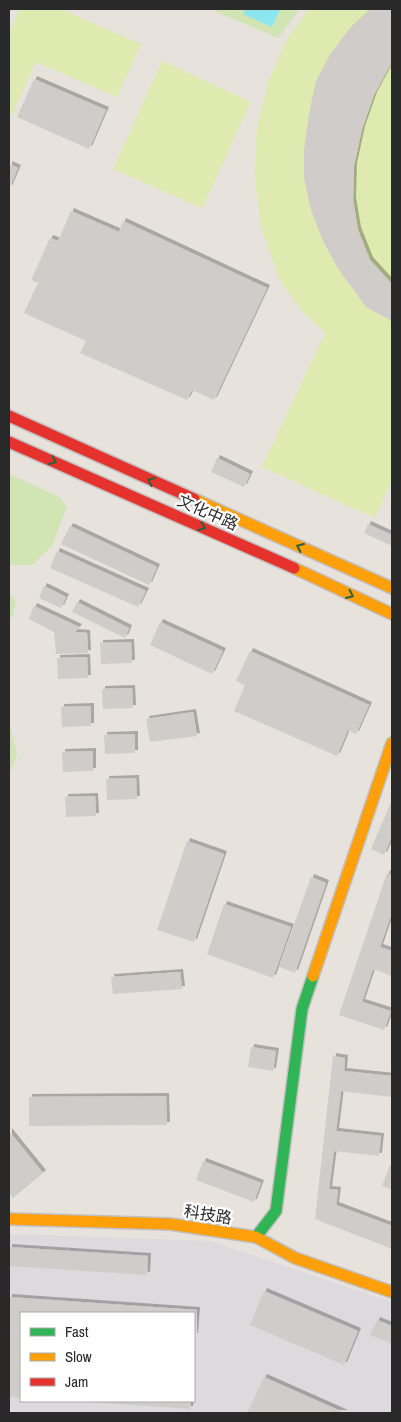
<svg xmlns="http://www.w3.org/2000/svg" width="401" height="1422" font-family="'Archivo Narrow','Noto Sans SC',sans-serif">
<defs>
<filter id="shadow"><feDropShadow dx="3" dy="-3" stdDeviation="0" flood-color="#0004"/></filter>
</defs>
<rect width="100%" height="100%" fill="#e8e2dd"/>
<path fill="#dddadd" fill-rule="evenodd" d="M9,1234L210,1241L392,1302V1413H9ZM21,1313H194V1401H21Z"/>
<g fill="#d0e5b3">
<polygon points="210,9 300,9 278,38"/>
<polygon points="9,474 58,496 67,506 52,546 32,565 9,565"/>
<polygon points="9,591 16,602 13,615 9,622"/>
<polygon points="9,722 17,754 9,777"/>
</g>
<g fill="#deeab0">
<polygon points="20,9 61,9 141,44 117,97 36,62 12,115 9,114 9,33"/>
<polygon points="309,9 392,9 392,480 375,518 262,467 325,333 303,312 279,279 261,226 255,182 257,127 269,79 289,36"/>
<polygon points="162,61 251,102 202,208 113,169"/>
</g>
<polygon fill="#8ce6ef" points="246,9 280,9 272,27 243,14"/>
<g fill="#d0ccc9" filter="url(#shadow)">
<polygon points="371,9 392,9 392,62 374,95 362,129 354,166 353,200 358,230 370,260 392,284 392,321 366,307 337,267 322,239 311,210 304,178 304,150 309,114 316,81 331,53 350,28"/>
<polygon points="34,79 106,110 89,149 17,117"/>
<polygon points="9,164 18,168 9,189"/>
<polygon points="71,211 119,232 123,221 267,288 214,400 192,390 187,400 80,353 86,341 24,313 38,283 31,280 50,238 58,241"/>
<polygon points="217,458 250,474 244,487 211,472"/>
<polygon points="368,524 392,535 392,546 364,533"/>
<polygon points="70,526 157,567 149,585 61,544"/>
<polygon points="57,551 146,591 138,607 50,568"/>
<polygon points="44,586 66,597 61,608 39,598"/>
<polygon points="77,602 129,628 125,638 72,612"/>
<polygon points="34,606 79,627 75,632 87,633 88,653 56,654 54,632 29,619"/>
<polygon points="160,622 223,651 212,674 150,645"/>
<polygon points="131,642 132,663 101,664 100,643"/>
<polygon points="250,651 369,705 356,734 348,730 337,756 234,711 245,685 236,681"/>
<polygon points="87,657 88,678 58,679 57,658"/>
<polygon points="132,688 133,708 103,709 102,689"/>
<polygon points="91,706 91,726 62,727 61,707"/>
<polygon points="193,712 197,736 150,742 146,719"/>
<polygon points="135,734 135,753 105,754 104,735"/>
<polygon points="93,751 93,771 63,772 62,752"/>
<polygon points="136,778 137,799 107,800 106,779"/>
<polygon points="95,796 96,816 66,817 65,797"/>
<polygon points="392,800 392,836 384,855 371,849"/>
<polygon points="187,841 224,854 194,942 157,930"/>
<polygon points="387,873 392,875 392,918 390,918 380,947 392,951 392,976 373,969 362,1002 391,1011 384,1030 339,1015"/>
<polygon points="311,877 326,883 295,973 279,967"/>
<polygon points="224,904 291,927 273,978 207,954"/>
<polygon points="180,972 182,989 113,994 111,977"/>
<polygon points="251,1047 276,1051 273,1071 248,1067"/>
<polygon points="333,1056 345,1058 344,1071 392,1076 392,1097 341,1091 336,1131 381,1136 379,1156 334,1151 329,1189 338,1190 336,1205 392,1226 392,1249 315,1219"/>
<polygon points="166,1096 167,1125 29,1126 29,1097"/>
<polygon points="9,1131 43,1173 13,1198 9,1193"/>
<polygon points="203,1161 261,1183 254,1202 196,1180"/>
<polygon points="390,1165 392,1166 392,1190 382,1186"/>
<polygon points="9,1247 148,1256 147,1275 9,1266"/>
<polygon points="264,1291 358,1331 344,1365 250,1325"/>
<polygon points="9,1297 197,1310 195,1336 194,1336 194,1313 21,1313 21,1398 9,1397"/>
<polygon points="377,1320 392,1326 392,1344 370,1335"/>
<polygon points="264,1377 345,1413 247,1413"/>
<polygon points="88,1401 191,1401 190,1409 88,1402"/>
</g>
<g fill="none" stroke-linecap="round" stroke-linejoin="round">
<g stroke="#c1bfbf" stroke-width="14">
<polyline id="fast" points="256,1237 276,1211 302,1009 313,976"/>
</g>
<g stroke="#c1bfbf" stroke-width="14">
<g id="slow">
<polyline points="194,499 392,588"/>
<polyline points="294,568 392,614"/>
<polyline points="313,976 392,743"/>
<polyline points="9,1219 170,1224 256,1237 295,1258 392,1292"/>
</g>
</g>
<g stroke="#c1bfbf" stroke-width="14">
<g id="jam">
<polyline points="9,416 194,499"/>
<polyline points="9,442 294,568"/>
</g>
</g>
<use href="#fast" stroke="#30b455" stroke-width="11"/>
<use href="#slow" stroke="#ff9f0a" stroke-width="11"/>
<use href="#jam" stroke="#e5322d" stroke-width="11"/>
</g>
<defs><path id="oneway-chevron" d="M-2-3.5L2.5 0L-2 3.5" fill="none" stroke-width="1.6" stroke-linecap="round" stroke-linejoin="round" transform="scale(1.25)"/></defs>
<g stroke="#2c613b">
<use href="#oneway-chevron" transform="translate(53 461) rotate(24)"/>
<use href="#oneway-chevron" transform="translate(151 481) rotate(-156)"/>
<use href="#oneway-chevron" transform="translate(202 527) rotate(24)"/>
<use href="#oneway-chevron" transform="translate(300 547) rotate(-156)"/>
<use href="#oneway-chevron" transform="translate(350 595) rotate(25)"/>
</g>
<g text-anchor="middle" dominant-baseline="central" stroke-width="4.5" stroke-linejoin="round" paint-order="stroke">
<g font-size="16" fill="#292929" stroke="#fff">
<text transform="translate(208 512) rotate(24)">文化中路</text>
<text transform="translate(208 1214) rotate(9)">科技路</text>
</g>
</g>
<rect width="401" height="1422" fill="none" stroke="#292929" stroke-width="20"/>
<rect x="20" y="1312" width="175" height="90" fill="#ffffff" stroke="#a9a9a9"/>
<rect x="30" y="1328" width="25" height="8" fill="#30b455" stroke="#a9a9a9"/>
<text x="65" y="1337" font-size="15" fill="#292929">Fast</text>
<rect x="30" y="1353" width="25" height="8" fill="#ff9f0a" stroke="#a9a9a9"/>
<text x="65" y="1362" font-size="15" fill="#292929">Slow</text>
<rect x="30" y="1378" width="25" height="8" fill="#e5322d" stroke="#a9a9a9"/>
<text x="65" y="1387" font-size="15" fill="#292929">Jam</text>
</svg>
